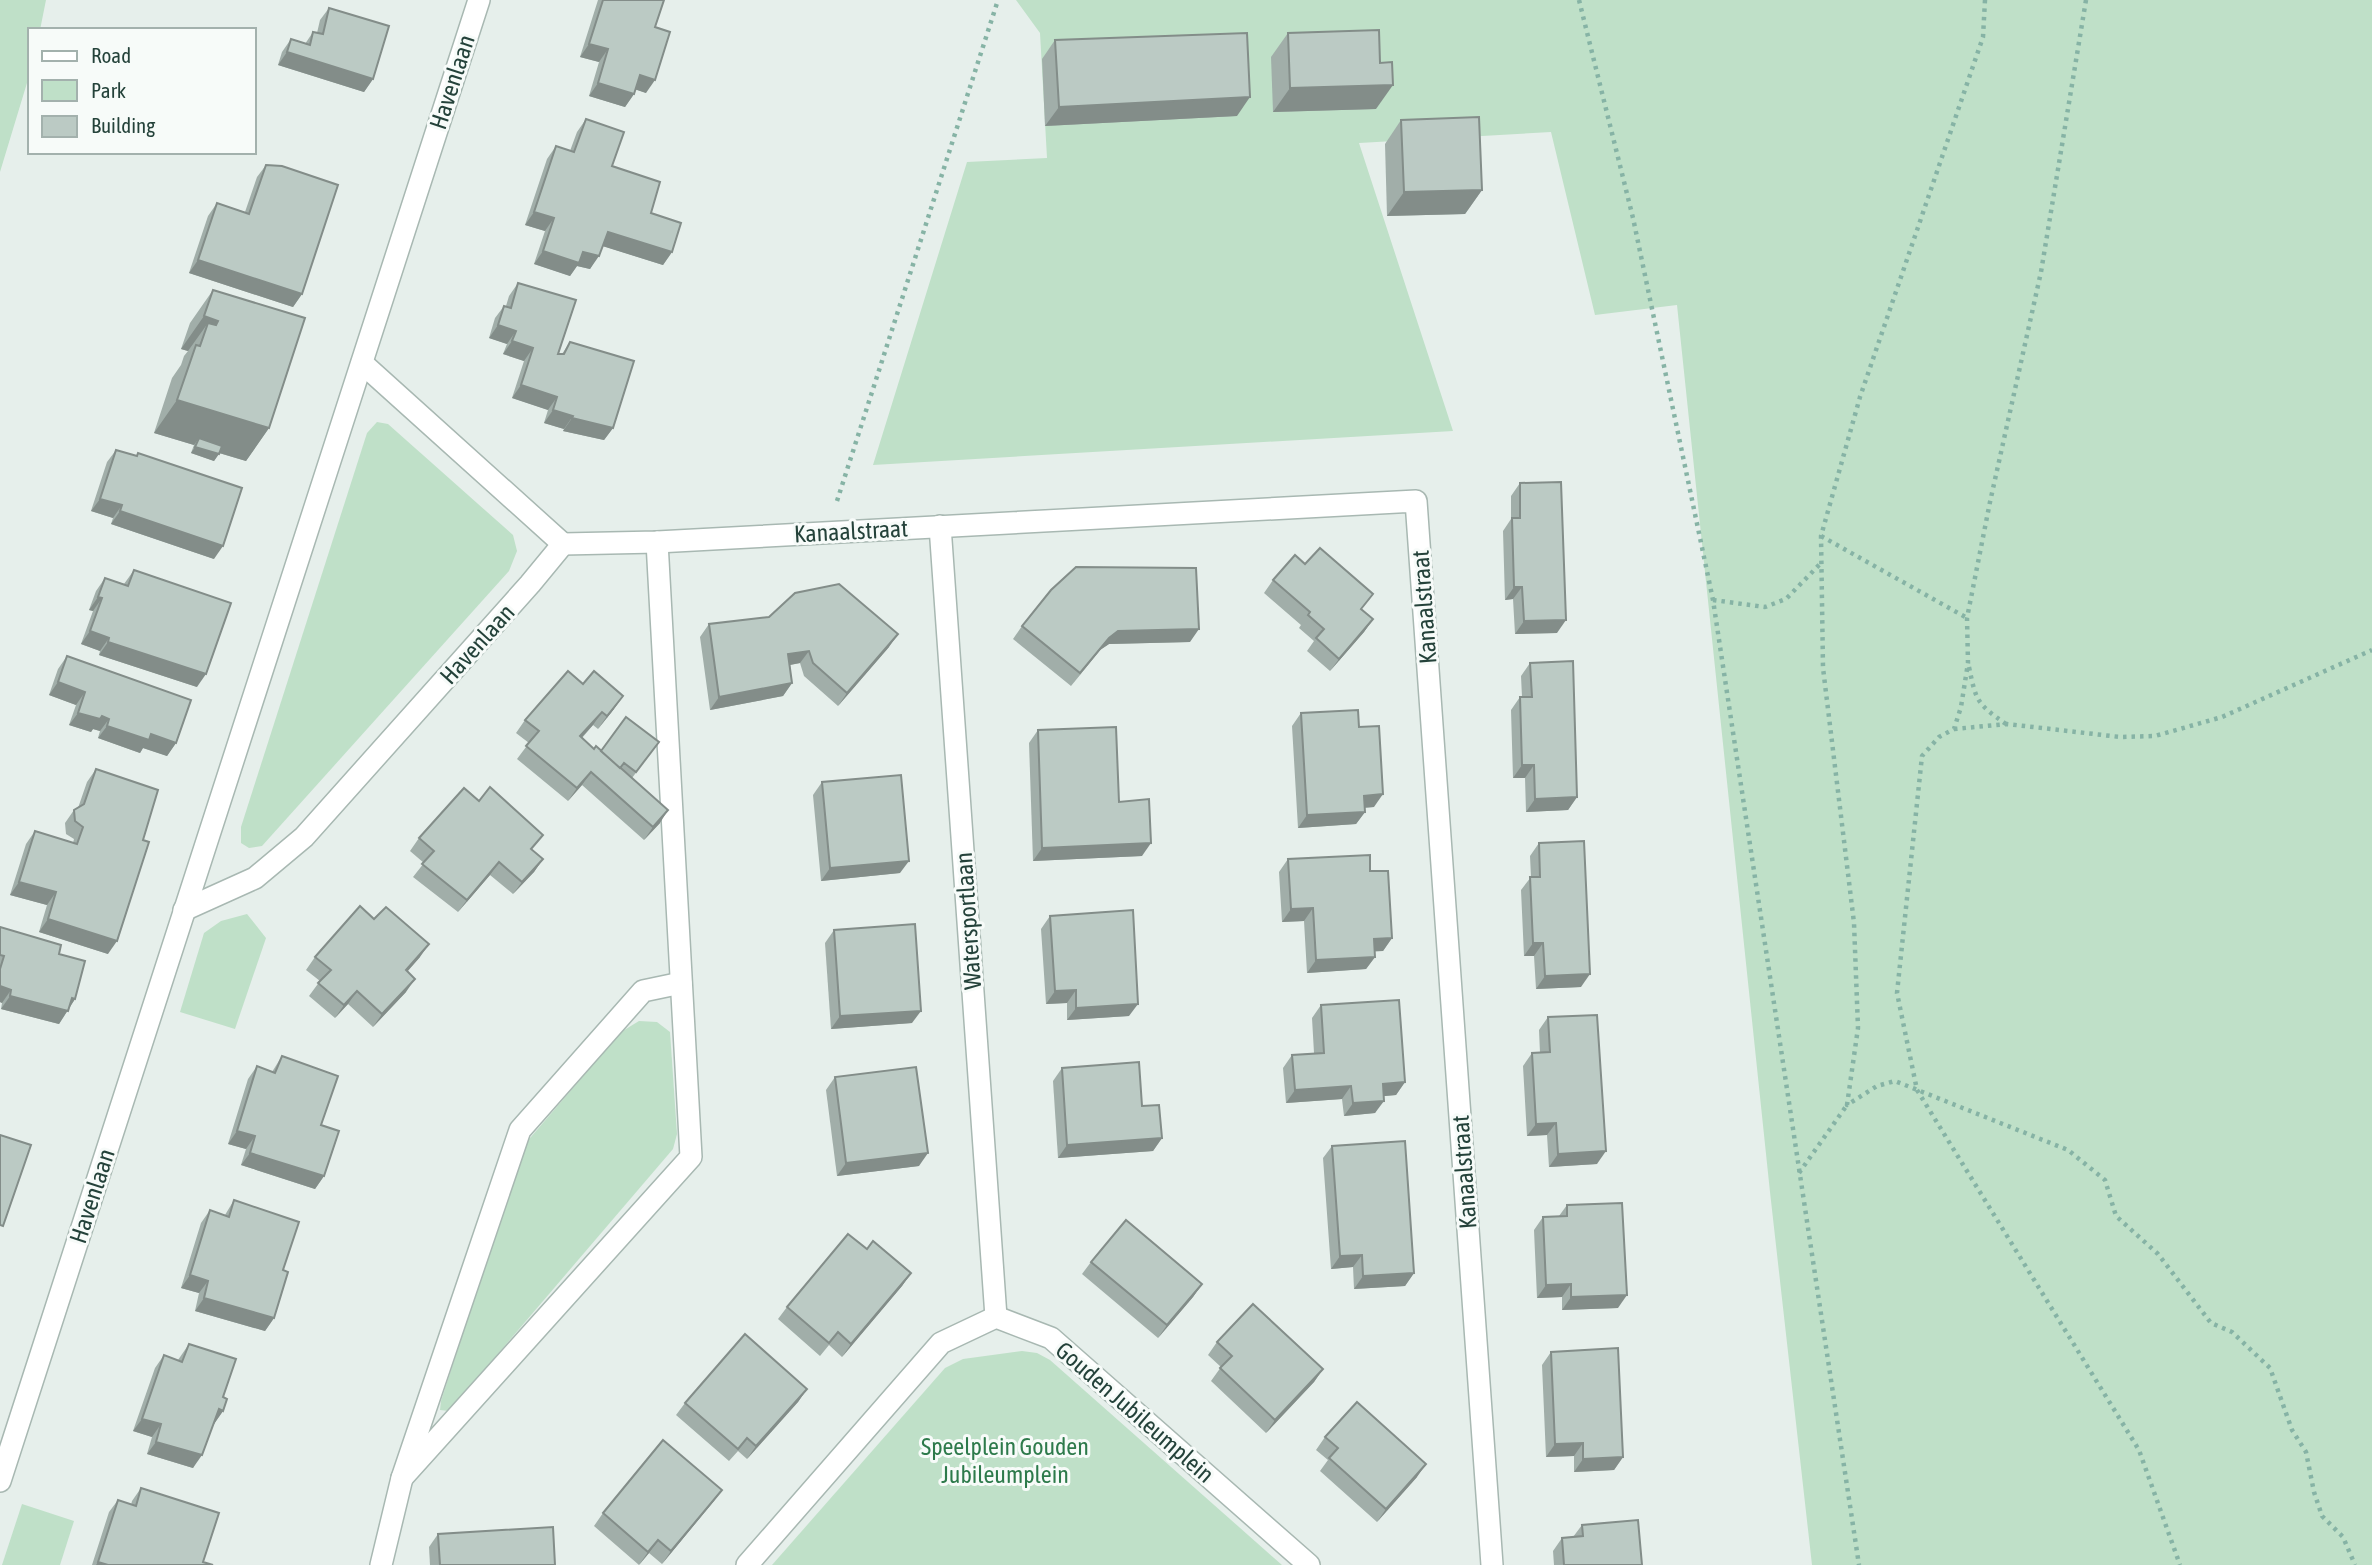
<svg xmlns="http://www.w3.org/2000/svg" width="2372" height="1565" font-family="'Asap Condensed',sans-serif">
<rect width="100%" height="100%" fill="#e6efeb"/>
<g fill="#bfe0c8">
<polygon points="0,0 46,0 40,30 30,30 30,73 0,172"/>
<polygon points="1016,0 2372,0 2372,1565 1812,1565 1770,1192 1677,305 1595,315 1551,132 1359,143 1453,431 873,465 967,162 1047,158 1040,33"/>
<polygon points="377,422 388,424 513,535 517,551 509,571 262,846 249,848 241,843 241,827 367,433"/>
<polygon points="247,914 266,938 235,1029 180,1012 204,933 221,921"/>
<polygon points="639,1021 657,1022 670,1032 677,1134 673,1149 449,1411 440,1410 441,1401 524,1145 621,1032"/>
<polygon points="1022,1351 1037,1353 1050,1360 1282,1565 772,1565 945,1368 963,1359"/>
<polygon points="22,1504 74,1521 60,1565 2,1565"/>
</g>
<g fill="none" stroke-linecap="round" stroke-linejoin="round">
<g stroke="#a8b8b2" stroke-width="24">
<g id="minor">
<polyline points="362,363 563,544"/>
<polyline points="940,526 996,1317"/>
<polyline points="563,544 657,542 1416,501 1492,1565"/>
<polyline points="184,910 255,878 304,837 530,584 563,544"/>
<polyline points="402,1478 691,1157 657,542"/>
<polyline points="0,1481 479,0"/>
<polyline points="381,1565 402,1478 520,1130 643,991 681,983"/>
<polyline points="747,1565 941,1343 996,1317 1051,1338 1309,1565"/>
</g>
</g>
<g stroke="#86b3a5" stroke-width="4.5" stroke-dasharray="3.5 5" stroke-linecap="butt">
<polyline points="1579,0 1633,218 1713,600 1859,1565"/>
<polyline points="1985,0 1983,37 1860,397 1821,536 1823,668 1854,923 1858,1028 1847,1105 1877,1086 1895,1081 2068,1150 2105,1180 2116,1216 2158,1254 2211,1323 2232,1332 2270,1368 2292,1430 2306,1452 2314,1492 2322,1516 2343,1537 2355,1565"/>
<polyline points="2086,0 2041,272 1990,502 1967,618 1968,663 1961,707 1954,729 1939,737 1922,756 1897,993 1917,1090 2139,1450 2180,1565"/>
<polyline points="837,501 998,0"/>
<polyline points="1821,536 1967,618"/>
<polyline points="1713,600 1765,607 1786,599 1821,563"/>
<path d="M1969,667C1976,701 1977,704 2006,724"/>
<polyline points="1954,729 2007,724 2120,737 2155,736 2222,717 2372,650"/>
<polyline points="1799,1173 1847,1105"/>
</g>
<use href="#minor" stroke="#fff" stroke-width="21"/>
</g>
<g fill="#a1aea9">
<polygon points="598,0 664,0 655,27 646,93 635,89 634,94 625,107 589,96 599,62 580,57"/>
<polygon points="329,8 373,79 364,92 278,65 282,52 291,39 305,44 313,32 317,33 320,20"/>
<polygon points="1288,33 1376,109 1273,112 1271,57"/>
<polygon points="1055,40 1237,116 1045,126 1042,59"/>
<polygon points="586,119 612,166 651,213 672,252 663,265 603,246 590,269 577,266 570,276 534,264 545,231 525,225 547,159 556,146 570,151 577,132"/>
<polygon points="1401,120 1482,190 1465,214 1387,216 1385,144"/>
<polygon points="266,165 302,294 293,307 189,273 208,216 217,203 245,212 257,177"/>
<polygon points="518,283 558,354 562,354 570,342 613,428 604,440 563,431 564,429 544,423 548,410 512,398 524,361 503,354 507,344 489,338 495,318 504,306 506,306 509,296"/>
<polygon points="213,290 269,428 246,461 219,453 214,461 191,453 194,445 154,433 172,378 181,365 184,356 188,351 181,349 190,323"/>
<polygon points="116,450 136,456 138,453 214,559 111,524 113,518 91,511 107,462"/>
<polygon points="1520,483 1557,633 1515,634 1513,599 1505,600 1503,531 1511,519 1511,496"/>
<polygon points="1305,564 1373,619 1364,632 1330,671 1307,651 1314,641 1299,628 1301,625 1264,593 1273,580"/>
<polygon points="134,570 197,687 99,655 100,651 81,644 93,611 89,610 96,591 105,578 124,584"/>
<polygon points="709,624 889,647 838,706 804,676 800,663 790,665 792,683 783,696 710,710 700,637"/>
<polygon points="1022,626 1190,642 1109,644 1100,650 1071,686 1013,639"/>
<polygon points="67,656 176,743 167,756 143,748 140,753 98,738 100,731 93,729 91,732 69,725 76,705 49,695 58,669"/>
<polygon points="1530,663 1577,797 1568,810 1526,812 1525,778 1513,778 1511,710 1520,697 1522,697 1521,676"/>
<polygon points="614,709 598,729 593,725 582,738 594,749 601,751 659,742 632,778 660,823 644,840 582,785 568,801 517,759 529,743 516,733 525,720"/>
<polygon points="1301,713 1359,727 1374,807 1365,808 1365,812 1356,824 1298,828 1292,726"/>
<polygon points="1038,730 1119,802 1142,856 1033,861 1029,743"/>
<polygon points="96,769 108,954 39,932 47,905 10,895 26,844 35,831 73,843 74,839 66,834 65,823 74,810 78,808 87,782"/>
<polygon points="822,782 900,873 821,881 813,795"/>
<polygon points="419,838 532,850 543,859 534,872 513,894 490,875 458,912 413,877 424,863 410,851"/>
<polygon points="1539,843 1581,987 1536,989 1534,956 1524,956 1521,890 1531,877 1530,856"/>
<polygon points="1288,859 1370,871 1392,938 1383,951 1375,951 1375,957 1366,969 1307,973 1304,921 1282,922 1279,872"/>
<polygon points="1050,916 1129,1016 1067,1020 1067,1003 1046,1004 1041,929"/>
<polygon points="374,919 420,957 407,972 406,992 373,1027 348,1004 335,1018 309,996 320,981 306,970 315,957"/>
<polygon points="0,927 59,954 75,999 59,1024 1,1009 2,1003 0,1002"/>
<polygon points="834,930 912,1023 831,1029 825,943"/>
<polygon points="1321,1005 1405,1082 1396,1095 1384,1096 1375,1113 1344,1116 1342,1099 1286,1103 1283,1068 1292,1055 1314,1053 1312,1018"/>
<polygon points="1548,1017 1597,1164 1549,1167 1547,1135 1527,1136 1523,1066 1532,1053 1540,1053 1539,1030"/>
<polygon points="282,1056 321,1125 324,1176 315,1189 241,1165 246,1149 228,1144 248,1079 257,1066 272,1072"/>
<polygon points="1062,1068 1142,1106 1162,1138 1153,1151 1058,1158 1053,1081"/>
<polygon points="835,1077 919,1166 837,1176 826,1090"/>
<polygon points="1332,1146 1414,1273 1405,1286 1354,1289 1353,1267 1331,1269 1323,1158"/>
<polygon points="234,1200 283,1270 274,1318 265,1331 195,1311 199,1293 181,1288 201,1223 210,1210 225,1215"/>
<polygon points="1567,1205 1618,1308 1562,1310 1562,1297 1537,1298 1534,1230 1543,1217 1559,1216"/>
<polygon points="867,1249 911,1273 902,1286 842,1357 829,1345 820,1356 778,1319 787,1307"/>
<polygon points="1091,1262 1202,1284 1193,1297 1158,1338 1082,1274"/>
<polygon points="1217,1342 1323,1369 1314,1382 1266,1433 1211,1381 1221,1367 1208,1355"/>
<polygon points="189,1344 223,1397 223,1411 214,1424 214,1423 193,1468 147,1454 152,1437 133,1431 155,1368 164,1355 178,1360"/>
<polygon points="1551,1352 1623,1457 1614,1470 1574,1472 1574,1456 1546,1457 1542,1365"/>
<polygon points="807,1389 798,1402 747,1459 738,1451 729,1461 676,1415 685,1403"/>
<polygon points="1325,1437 1417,1477 1377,1522 1320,1471 1328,1460 1316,1450"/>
<polygon points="141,1488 203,1562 213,1565 92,1565 109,1512 118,1500 131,1505 132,1501"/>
<polygon points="722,1490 713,1502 662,1564 649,1553 639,1565 594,1526 603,1513"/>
<polygon points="1582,1525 1642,1565 1554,1565 1553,1551 1562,1538 1573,1537"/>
<polygon points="438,1534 555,1565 430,1565 429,1547"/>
</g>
<g fill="#838d89">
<polygon points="589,44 608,49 599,62 580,57"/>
<polygon points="287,52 373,79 364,92 278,65"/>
<polygon points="640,75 655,80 646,93 631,88"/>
<polygon points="598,83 634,94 625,107 589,96"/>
<polygon points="1393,85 1376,109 1273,112 1290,88"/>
<polygon points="1250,97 1237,116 1045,126 1059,107"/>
<polygon points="1482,190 1465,214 1387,216 1404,192"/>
<polygon points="534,212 554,218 545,231 525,225"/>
<polygon points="608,232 672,252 663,265 599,245"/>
<polygon points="543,251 583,252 599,256 590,269 577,266 570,276 534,264"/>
<polygon points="198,260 302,294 293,307 189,273"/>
<polygon points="204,316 218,321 195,354 200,346 208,323 188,351 181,349"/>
<polygon points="498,325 516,331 507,344 489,338"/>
<polygon points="512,341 533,348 524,361 503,354"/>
<polygon points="521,385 557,397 548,410 512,398"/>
<polygon points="177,400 269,428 246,461 196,446 199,438 194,445 154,433"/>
<polygon points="553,410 573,416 564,429 544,423"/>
<polygon points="572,418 613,428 604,440 563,431"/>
<polygon points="195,447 219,454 214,461 191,453"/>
<polygon points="100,499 122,505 113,518 91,511"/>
<polygon points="120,511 223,546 214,559 111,524"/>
<polygon points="1514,587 1522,587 1513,599 1505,600"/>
<polygon points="98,597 102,598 93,611 89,610"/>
<polygon points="1373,619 1364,632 1330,671 1339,659"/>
<polygon points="1566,620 1557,633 1515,634 1524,621"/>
<polygon points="1199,629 1190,642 1109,644 1100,650 1071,686 1109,638 1118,631"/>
<polygon points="90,631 109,638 100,651 81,644"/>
<polygon points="898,634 889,647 838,706 847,693"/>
<polygon points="108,642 206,674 197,687 99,655"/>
<polygon points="809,651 800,663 779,667 788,654"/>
<polygon points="58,682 85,692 76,705 49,695"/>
<polygon points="792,683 783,696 710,710 719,697"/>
<polygon points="623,696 614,709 598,729 607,716"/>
<polygon points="602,712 593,725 571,749 580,736"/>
<polygon points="78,713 102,716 109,719 100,731 93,729 91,732 69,725"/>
<polygon points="107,726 151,734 176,743 167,756 143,748 140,753 98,738"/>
<polygon points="1522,765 1534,765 1525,778 1513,778"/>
<polygon points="591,772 582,785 568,801 577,788"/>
<polygon points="1383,794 1374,807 1355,808 1364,796"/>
<polygon points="1577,797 1568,810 1526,812 1535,799"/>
<polygon points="668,810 660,823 644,840 653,827"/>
<polygon points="1365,812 1356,824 1298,828 1307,815"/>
<polygon points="1151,843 1142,856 1033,861 1042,848"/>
<polygon points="543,859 534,872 513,894 522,882"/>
<polygon points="909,861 900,873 821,881 830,868"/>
<polygon points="499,862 490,875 458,912 467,900"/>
<polygon points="19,882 56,892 47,905 10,895"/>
<polygon points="1313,908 1304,921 1282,922 1291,909"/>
<polygon points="48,919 117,941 108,954 39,932"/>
<polygon points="1392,938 1383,951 1365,952 1374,939"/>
<polygon points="1533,943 1543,943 1534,956 1524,956"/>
<polygon points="429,944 420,957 397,983 406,970"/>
<polygon points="1375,957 1366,969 1307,973 1316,960"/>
<polygon points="1590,974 1581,987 1536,989 1545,976"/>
<polygon points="415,979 406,992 373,1027 382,1014"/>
<polygon points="0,986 11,990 2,1003 0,1002"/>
<polygon points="1076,990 1067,1003 1046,1004 1055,991"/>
<polygon points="357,991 348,1004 335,1018 344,1005"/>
<polygon points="10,996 72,998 75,999 59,1024 1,1009"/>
<polygon points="1138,1004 1129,1016 1067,1020 1076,1008"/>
<polygon points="921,1011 912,1023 831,1029 840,1016"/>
<polygon points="1405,1082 1396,1095 1374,1097 1383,1084"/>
<polygon points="1351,1086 1342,1099 1286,1103 1295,1090"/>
<polygon points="1384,1101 1375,1113 1344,1116 1353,1103"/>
<polygon points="1556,1123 1547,1135 1527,1136 1536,1124"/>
<polygon points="237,1131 255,1136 246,1149 228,1144"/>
<polygon points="1162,1138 1153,1151 1058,1158 1067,1145"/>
<polygon points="1606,1151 1597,1164 1549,1167 1558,1154"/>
<polygon points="250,1153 324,1176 315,1189 241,1165"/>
<polygon points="928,1153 919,1166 837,1176 846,1163"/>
<polygon points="1362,1255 1353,1267 1331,1269 1340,1256"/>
<polygon points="911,1273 902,1286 842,1357 851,1344"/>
<polygon points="1414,1273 1405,1286 1354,1289 1363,1276"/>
<polygon points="190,1275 208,1281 199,1293 181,1288"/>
<polygon points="1202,1284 1193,1297 1158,1338 1167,1325"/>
<polygon points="1571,1284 1562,1297 1537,1298 1546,1285"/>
<polygon points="1627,1295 1618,1308 1562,1310 1571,1297"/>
<polygon points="204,1298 274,1318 265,1331 195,1311"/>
<polygon points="1323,1369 1314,1382 1266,1433 1275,1420"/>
<polygon points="807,1389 798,1402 747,1459 756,1446"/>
<polygon points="219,1409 223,1411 214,1424 210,1422"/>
<polygon points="142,1419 161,1424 152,1437 133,1431"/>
<polygon points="156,1442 202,1455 193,1468 147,1454"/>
<polygon points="1583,1443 1574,1456 1546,1457 1555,1444"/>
<polygon points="1623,1457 1614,1470 1574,1472 1583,1459"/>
<polygon points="1426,1464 1417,1477 1377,1522 1386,1509"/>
<polygon points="722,1490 713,1502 662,1564 671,1551"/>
<polygon points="658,1540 649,1553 639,1565 648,1552"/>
<polygon points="98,1562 108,1565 96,1565"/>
</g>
<g fill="#bbcac4" stroke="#838d89" stroke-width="2">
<polygon points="603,0 664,0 655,27 670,32 655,80 640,75 634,94 598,83 608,49 589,44"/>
<polygon points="329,8 389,26 373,79 287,52 291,39 310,45 313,32 323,34"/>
<polygon points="1379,30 1380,63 1392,62 1393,85 1290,88 1288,33"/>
<polygon points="1247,33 1250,97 1059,107 1055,40"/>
<polygon points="1479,117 1482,190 1404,192 1401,120"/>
<polygon points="586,119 624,132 612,166 660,182 651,213 681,223 672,252 608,232 599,256 583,252 579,263 543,251 554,218 534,212 556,146 574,152"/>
<polygon points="266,165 282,166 338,185 302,294 198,260 217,203 249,214"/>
<polygon points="518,283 576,300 558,354 564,354 570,342 634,361 613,428 572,418 573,416 553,410 557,397 521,385 533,348 512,341 516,331 498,325 504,306 511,308"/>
<polygon points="213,290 305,318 269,428 177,400 196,345 200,346 208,323 216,325 218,321 204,316"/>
<polygon points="199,438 222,446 219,454 195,447"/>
<polygon points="116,450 137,456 138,453 242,488 223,546 120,511 122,505 100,499"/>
<polygon points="1561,482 1566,620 1524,621 1522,587 1514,587 1513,553 1512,518 1520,518 1520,483"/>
<polygon points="1320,548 1373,594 1361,609 1373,619 1339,659 1316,638 1324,629 1308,615 1310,612 1273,580 1295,555 1305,564"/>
<polygon points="1076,567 1196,568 1199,629 1118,631 1109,638 1080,673 1022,626 1051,590"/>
<polygon points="134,570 231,603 206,674 108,642 109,638 90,631 102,598 98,597 105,578 128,586"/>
<polygon points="839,584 898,634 847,693 813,663 809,651 788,654 792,683 719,697 709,624 769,617 795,593"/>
<polygon points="67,656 191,700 176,743 151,734 149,740 107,726 109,719 102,716 100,719 78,713 85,692 58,682"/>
<polygon points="1573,661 1577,797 1535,799 1534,765 1522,765 1520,697 1532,697 1530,663"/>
<polygon points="568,671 583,684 594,671 623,696 607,716 602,712 580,736 594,749 596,746 668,810 653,827 591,772 577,788 526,746 539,731 525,720"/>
<polygon points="1358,710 1359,727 1379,726 1383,794 1364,796 1365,812 1307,815 1301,713"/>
<polygon points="626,717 659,742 636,772 624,763 620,768 601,751"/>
<polygon points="1116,727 1119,802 1149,799 1151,843 1042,848 1038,730"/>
<polygon points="96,769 158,790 143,840 149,842 117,941 48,919 56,892 19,882 35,831 77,844 83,827 75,821 74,810 84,804"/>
<polygon points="901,775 909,861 830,868 822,782"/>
<polygon points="490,787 543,835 531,849 543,859 522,882 499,862 467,900 422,864 434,851 419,838 464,788 479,801"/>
<polygon points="1584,841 1590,974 1545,976 1543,943 1533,943 1530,877 1540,877 1539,843"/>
<polygon points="1370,855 1370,871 1388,871 1392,938 1374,939 1375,957 1316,960 1313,908 1291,909 1288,859"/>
<polygon points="360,906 374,919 386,907 429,944 406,970 415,979 382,1014 357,991 344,1005 318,983 331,970 315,957"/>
<polygon points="1133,910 1138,1004 1076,1008 1076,990 1055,991 1050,916"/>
<polygon points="915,924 921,1011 840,1016 834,930"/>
<polygon points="0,927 61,945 59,954 85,961 75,999 72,998 68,1011 10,996 11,990 0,986 0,969 4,956 0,955"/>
<polygon points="1399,1000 1405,1082 1383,1084 1384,1101 1353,1103 1351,1086 1295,1090 1292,1055 1324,1053 1321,1005"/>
<polygon points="1597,1015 1606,1151 1558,1154 1556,1123 1536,1124 1532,1053 1550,1052 1548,1017"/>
<polygon points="282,1056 338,1076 321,1125 339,1131 324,1176 250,1153 255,1136 237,1131 257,1066 275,1073"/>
<polygon points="1139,1062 1142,1106 1159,1105 1162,1138 1067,1145 1062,1068"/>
<polygon points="916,1067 928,1153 846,1163 835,1077"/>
<polygon points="0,1135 31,1145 3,1226 0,1225"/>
<polygon points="1405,1141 1414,1273 1363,1276 1362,1255 1340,1256 1332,1146"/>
<polygon points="234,1200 299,1222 283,1270 288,1272 274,1318 204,1298 208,1281 190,1275 210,1210 229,1217"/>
<polygon points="1622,1203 1627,1295 1571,1297 1571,1284 1546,1285 1543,1217 1567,1216 1567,1205"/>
<polygon points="1126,1220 1202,1284 1167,1325 1091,1262"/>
<polygon points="848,1234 867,1249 873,1241 911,1273 851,1344 838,1332 829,1343 787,1307"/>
<polygon points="1253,1304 1323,1369 1275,1420 1220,1368 1232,1356 1217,1342"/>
<polygon points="745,1334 807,1389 756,1446 747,1438 738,1449 685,1403"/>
<polygon points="189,1344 236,1359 223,1397 227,1399 223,1411 219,1409 202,1455 156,1442 161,1424 142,1419 164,1355 182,1362"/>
<polygon points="1618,1348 1623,1457 1583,1459 1583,1443 1555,1444 1551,1352"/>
<polygon points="1357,1402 1426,1464 1386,1509 1329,1458 1338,1448 1325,1437"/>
<polygon points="663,1440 722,1490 671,1551 658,1540 648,1552 603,1513"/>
<polygon points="141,1488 219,1513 203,1562 213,1565 108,1565 98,1562 118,1500 136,1506"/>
<polygon points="1638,1520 1642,1565 1564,1565 1562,1538 1583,1536 1582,1525"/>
<polygon points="553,1527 555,1565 440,1565 438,1534"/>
</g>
<g text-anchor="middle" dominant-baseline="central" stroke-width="6" stroke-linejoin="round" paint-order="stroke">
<g font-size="24" fill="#24423a" stroke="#f7fbf9">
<text transform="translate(452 82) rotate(-72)">Havenlaan</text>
<text transform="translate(851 531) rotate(-3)">Kanaalstraat</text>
<text transform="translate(1424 607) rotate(-94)">Kanaalstraat</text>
<text transform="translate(477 644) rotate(-48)">Havenlaan</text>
<text transform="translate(968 921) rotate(-94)">Watersportlaan</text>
<text transform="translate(1464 1172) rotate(-94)">Kanaalstraat</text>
<text transform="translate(92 1196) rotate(-72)">Havenlaan</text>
<text transform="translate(1135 1412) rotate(41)">Gouden Jubileumplein</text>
</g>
<g font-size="24" fill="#2d7a4b" stroke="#f7fbf9">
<text x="1005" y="1446">Speelplein Gouden<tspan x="1005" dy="28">Jubileumplein</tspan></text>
</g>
</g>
<rect x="28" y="28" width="228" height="126" fill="#f7fbf9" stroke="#a3b1ad" stroke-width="2"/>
<rect x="42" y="51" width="35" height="10" fill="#ffffff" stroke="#a3b1ad" stroke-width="2"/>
<text x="91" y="63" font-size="21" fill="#24423a">Road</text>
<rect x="42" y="80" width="35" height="21" fill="#bfe0c8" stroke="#a3b1ad" stroke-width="2"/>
<text x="91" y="98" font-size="21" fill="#24423a">Park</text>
<rect x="42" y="116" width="35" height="21" fill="#bbcac4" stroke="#a3b1ad" stroke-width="2"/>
<text x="91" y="133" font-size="21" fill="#24423a">Building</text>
</svg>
